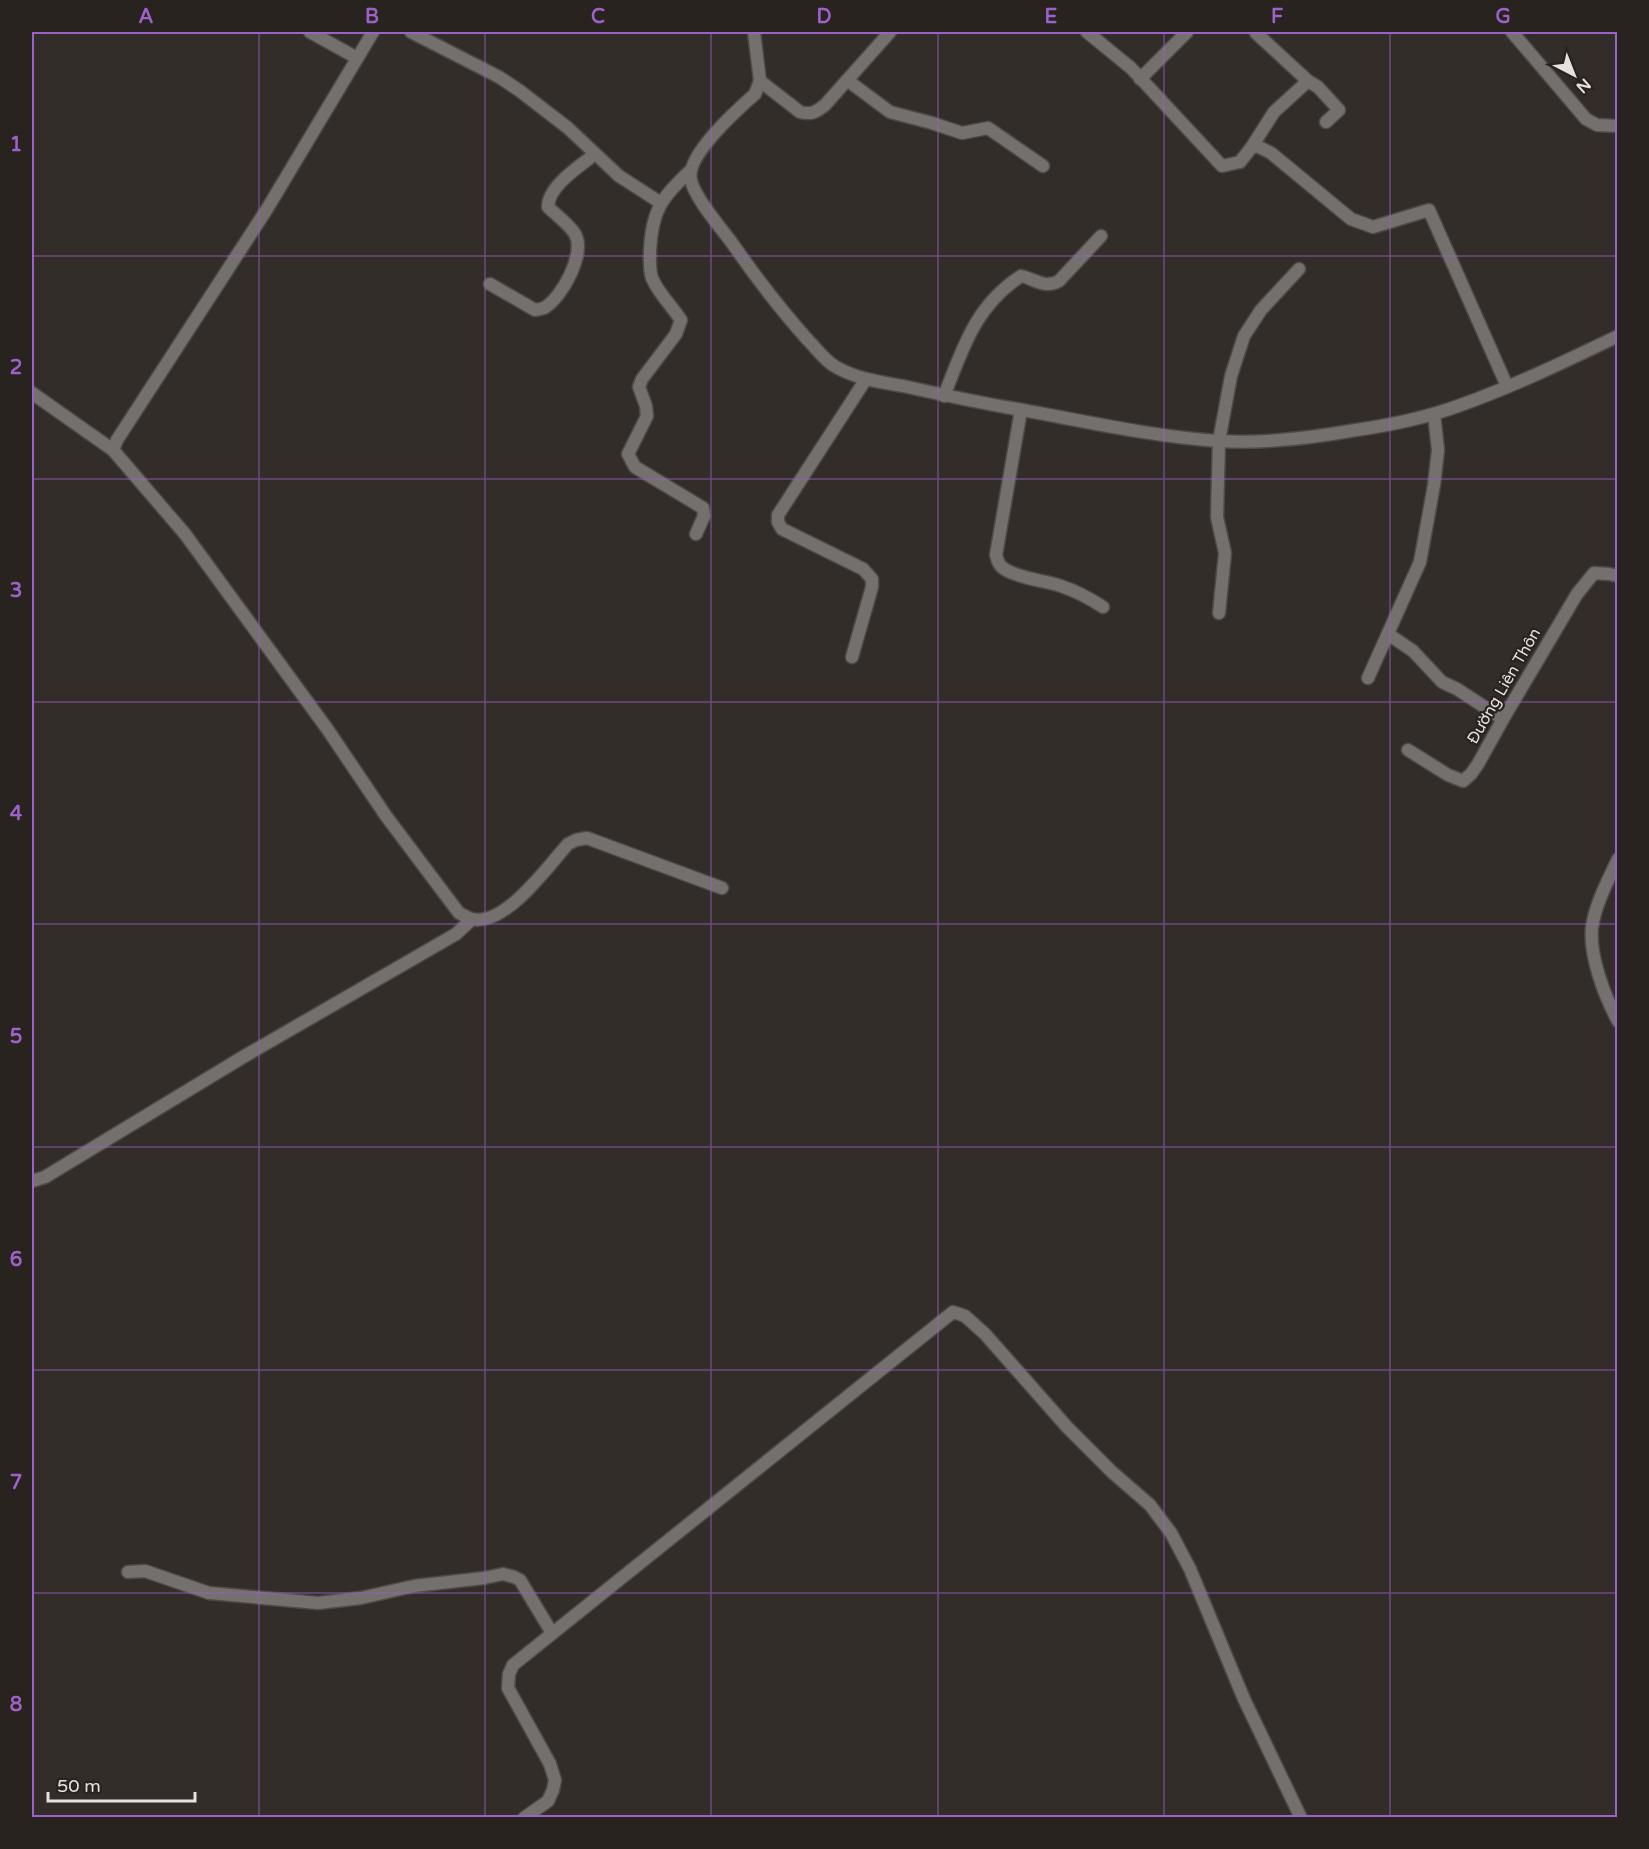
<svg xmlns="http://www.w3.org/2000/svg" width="1649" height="1849" font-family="'Varela Round',sans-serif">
<rect width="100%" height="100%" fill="#332d29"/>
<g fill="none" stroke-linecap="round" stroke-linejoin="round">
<g stroke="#504a46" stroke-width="15">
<g id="street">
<polyline points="310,32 357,58"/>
<path d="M373,32L267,209L117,440L113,450L185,534L328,730L386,816L459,913C463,915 468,918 472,919C505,927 548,866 568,844L576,840L587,838L722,888"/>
<polyline points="411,32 499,77 520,91 568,128 619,176 661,203"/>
<path d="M754,32L760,81L755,94C738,109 685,156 691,180C694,197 721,228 732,243C755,276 780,309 807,339C816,348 825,361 836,367C857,379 880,382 903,386C939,394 975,402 1011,408C1080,420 1148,436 1218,441C1264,444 1311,438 1356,430C1391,425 1425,418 1458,406C1512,387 1566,361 1618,336"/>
<polyline points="1087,32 1131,68 1222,166 1240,162 1251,148 1257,146 1271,153 1351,219 1373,227 1429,210 1507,386"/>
<polyline points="1512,32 1586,119 1597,125 1618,126"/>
<polyline points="1140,79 1187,32"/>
<polyline points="847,80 890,112 932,123 962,133 988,128 1043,166"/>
<path d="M760,81L800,112C812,115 816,112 825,105L890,32"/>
<polyline points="1308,81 1318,87 1339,110 1326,122"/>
<polyline points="1251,148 1274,112 1308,81 1256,33"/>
<path d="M690,171C662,197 652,210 650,250C650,259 649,269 652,278C658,293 672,306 681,320L676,334L642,379L639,387L646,406L647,416L628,454L635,467L703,508L704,516L696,534"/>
<path d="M490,284L535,310C536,310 544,308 544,308C562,298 586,253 575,234C569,224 556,215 548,207C548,186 580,166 595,154"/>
<polyline points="32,393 113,450"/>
<path d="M944,396C963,348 975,306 1021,276C1035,279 1044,289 1059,281L1101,236"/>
<path d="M1021,410L996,555C998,562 999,566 1006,570C1022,579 1043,580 1061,586C1076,591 1089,598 1103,607"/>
<polyline points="1219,613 1225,553 1217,517 1219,441 1231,376 1244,336 1261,310 1299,269"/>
<polyline points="1388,634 1413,651 1442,682 1457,689 1503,719"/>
<polyline points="852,657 872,587 872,579 863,569 782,529 778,522 778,515 866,379"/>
<polyline points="1368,678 1420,562 1434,485 1438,450 1434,414"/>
<polyline points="1408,750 1448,775 1463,781 1471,774 1478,764 1503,719 1577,594 1594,573 1609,574 1618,576"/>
<path d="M1618,859C1608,881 1595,904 1592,928C1589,956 1605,997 1618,1021"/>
<polyline points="32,1181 45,1177 243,1057 456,934 472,919"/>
<polyline points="128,1572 145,1571 209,1593 318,1603 361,1598 414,1586 484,1578 503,1574 514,1577 520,1580 552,1633"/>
<polyline points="524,1818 548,1801 553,1790 555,1780 550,1764 508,1688 509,1674 513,1665 953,1312 965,1316 985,1334 1067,1427 1112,1472 1150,1505 1171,1533 1190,1569 1244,1699 1301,1818"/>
</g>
</g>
<use href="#street" stroke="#73706e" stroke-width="12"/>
</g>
<path fill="none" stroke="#9b62c9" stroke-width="1.5" stroke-opacity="0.55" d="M259,32V1818M485,32V1818M711,32V1818M938,32V1818M1164,32V1818M1390,32V1818M32,256H1618M32,479H1618M32,702H1618M32,924H1618M32,1147H1618M32,1370H1618M32,1593H1618"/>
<g text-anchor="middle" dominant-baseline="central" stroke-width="4.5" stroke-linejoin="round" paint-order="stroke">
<g font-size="16" fill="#e6e1df" stroke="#29231f">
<text transform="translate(1504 686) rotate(-60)">Đường Liên Thôn</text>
</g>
</g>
<rect width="1649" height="1849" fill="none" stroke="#29231f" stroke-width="66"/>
<g transform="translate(1574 75) rotate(138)" stroke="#29231f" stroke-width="4.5" paint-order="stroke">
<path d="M0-4.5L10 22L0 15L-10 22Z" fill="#e6e1df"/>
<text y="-9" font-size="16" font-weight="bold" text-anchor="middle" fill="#e6e1df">N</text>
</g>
<path d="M48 1792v9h147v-9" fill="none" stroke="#e6e1df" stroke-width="3"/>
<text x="57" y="1792" font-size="18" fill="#e6e1df" stroke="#29231f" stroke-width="4.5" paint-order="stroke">50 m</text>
<rect x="33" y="33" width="1583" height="1783" fill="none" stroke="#9b62c9" stroke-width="2"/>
<g font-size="20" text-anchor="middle" font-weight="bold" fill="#9b62c9">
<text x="146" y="23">A</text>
<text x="372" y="23">B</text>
<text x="598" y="23">C</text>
<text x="824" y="23">D</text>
<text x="1051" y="23">E</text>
<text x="1277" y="23">F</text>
<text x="1503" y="23">G</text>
<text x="16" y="151">1</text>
<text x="16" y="374">2</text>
<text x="16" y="597">3</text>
<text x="16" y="820">4</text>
<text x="16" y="1043">5</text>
<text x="16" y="1266">6</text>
<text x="16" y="1489">7</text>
<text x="16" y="1711">8</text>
</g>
</svg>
